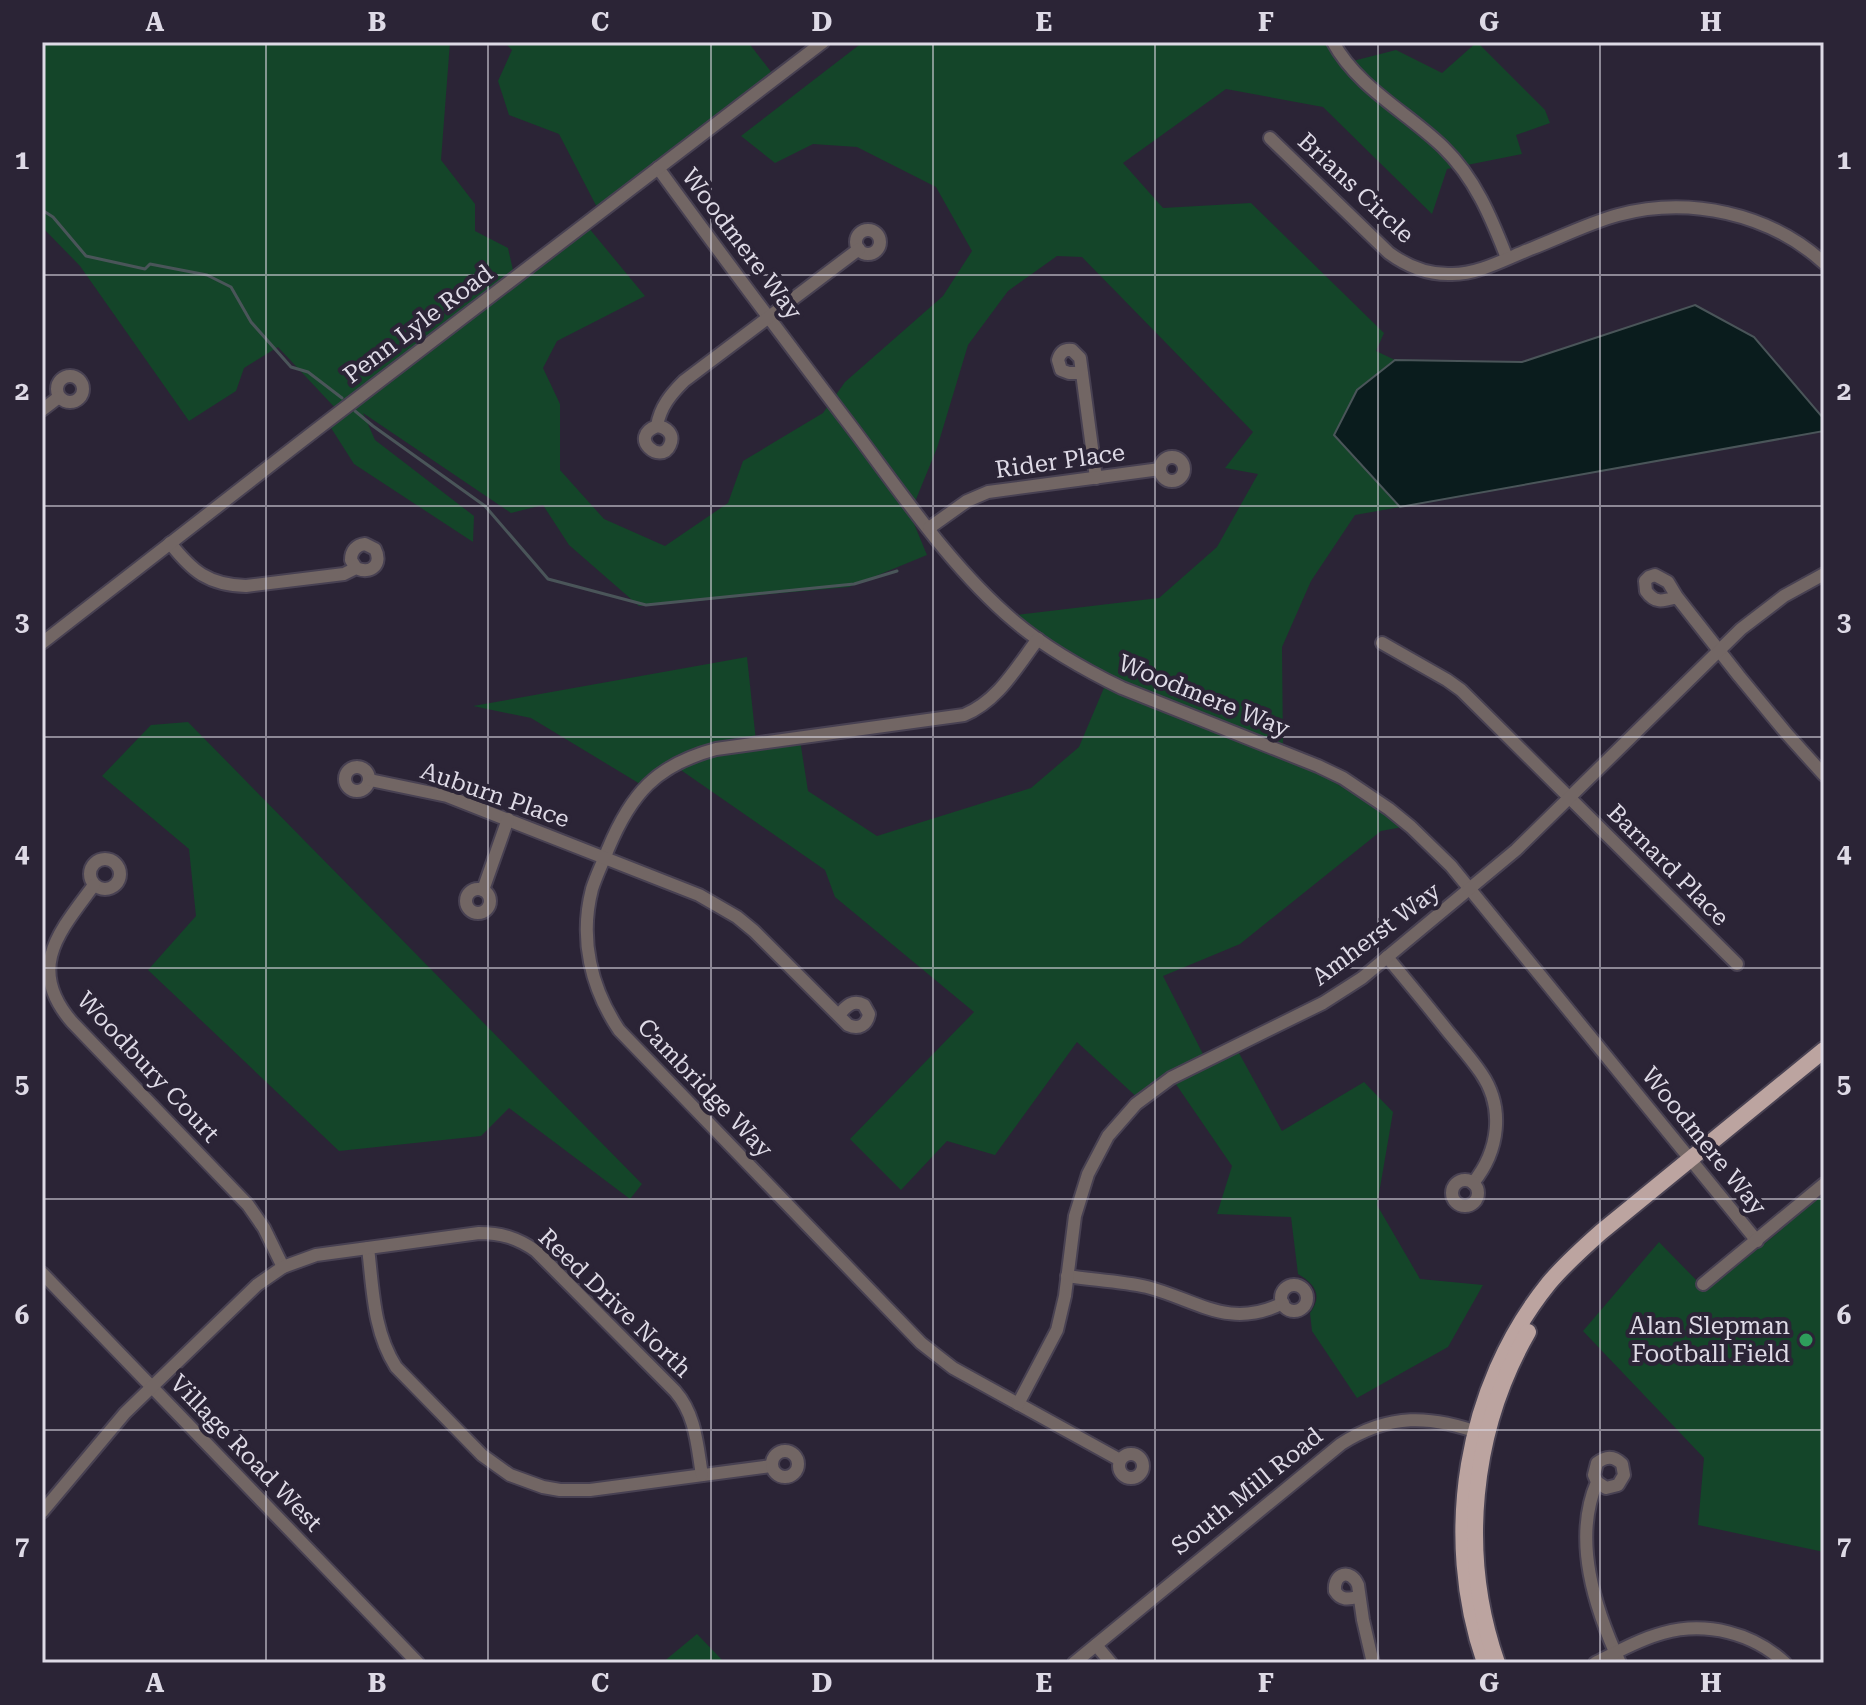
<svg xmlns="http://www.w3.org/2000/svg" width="1866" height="1705" font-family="'Roboto Serif',serif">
<rect width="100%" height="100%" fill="#2b2436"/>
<g fill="#144529">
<path d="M42,42H450L441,160L475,204V231L508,248L515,279L588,227L645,296L557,341L543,368L560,404V470L604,519L665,546L728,503L743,461L823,413L845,382L943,296L972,251L936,187L857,147L813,144L775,163L741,136L863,42H1334L1345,63L1396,50L1442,73L1477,42L1545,110L1550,123L1516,135L1522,154L1447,169L1432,214L1323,107L1226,89L1123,163L1163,208L1251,203L1384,333L1376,351L1395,360L1357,390L1334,435L1400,507L1355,515L1311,581L1282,647L1283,752L1408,826L1381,831L1240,944L1163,976L1205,1058L1234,1044L1282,1131L1364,1082L1393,1112L1377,1205L1420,1279L1483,1285L1448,1347L1357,1398L1312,1331L1310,1313C1323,1295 1315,1284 1298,1274L1291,1217L1217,1214L1232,1166L1171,1077L1141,1101L1077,1042L995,1155L947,1141L901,1190L850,1139L974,1012L835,897L825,870L675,766L645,787L531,718L473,706L747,657L756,741L800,740L808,791L877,836L1031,788L1079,747L1106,683L1008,616L1159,598L1217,547L1258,474L1225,468L1253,432L1082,257L1057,256L1008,291L968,345L937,448L910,514L927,555L849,587L639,606L569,545L543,505L511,513L363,413L375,440L474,516L473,542L354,464L326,420L337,410L278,347L244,368L236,391L189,421L80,266L42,227Z"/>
<polygon points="504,42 748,42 772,73 602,217 559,134 509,115 498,81 512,50"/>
<polygon points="188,722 642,1184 630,1199 509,1108 481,1136 339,1151 148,970 196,916 189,849 102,776 151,725"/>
<polygon points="1824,1192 1824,1552 1698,1525 1704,1458 1583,1331 1659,1242 1706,1290 1774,1236"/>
<polygon points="697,1634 725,1663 662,1663"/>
</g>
<polygon fill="#0a1c1d" stroke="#4a5559" stroke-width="2" points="1695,305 1754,337 1824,419 1824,431 1400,507 1334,435 1357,390 1395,360 1522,362"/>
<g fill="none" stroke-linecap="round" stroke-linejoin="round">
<g stroke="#4a5559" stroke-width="3">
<polyline points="42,210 53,217 86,256 145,269 150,264 207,275 231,287 251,322 291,367 308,372 342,398"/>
<polyline points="355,411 373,426 485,506 548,579 646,605 854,584 897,571"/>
</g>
<g stroke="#484152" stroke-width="16">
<g id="minor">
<path d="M1333,42C1358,88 1407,112 1443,147C1475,178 1491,217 1507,258"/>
<path d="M1270,138L1389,253C1408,267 1428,275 1452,274C1480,274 1507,258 1533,248C1561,237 1589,223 1618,215C1689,196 1769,213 1824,263"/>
<path d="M658,168C720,253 783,337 847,421C898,488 949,566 1014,621C1046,648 1083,669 1122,688L1318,766L1343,778L1389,809L1411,827L1451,866L1757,1241"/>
<circle cx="868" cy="242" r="12"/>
<path d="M1082,373H1069L1061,370L1058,360C1060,353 1064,349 1072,350L1080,358L1096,478"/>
<circle cx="70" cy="389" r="13"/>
<polyline points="42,410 59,397"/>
<path d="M657,426C666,427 675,434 670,445C661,466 627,437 657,426C660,407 671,394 684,381L859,249"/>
<circle cx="1172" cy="469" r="12"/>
<polyline points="929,528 967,501 988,492 1160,469"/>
<path d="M170,543C192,571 208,585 246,586L344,574L356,568C371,575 383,564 375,549L365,544C356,545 351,551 351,560L356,568"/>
<path d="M1677,597C1663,601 1655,604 1646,591L1645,581L1649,577L1655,575L1668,582L1677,597L1739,676L1787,734L1824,775"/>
<path d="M1038,639C1016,668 998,701 964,715L716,749C656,765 631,794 608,849C603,862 596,876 592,889C579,939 591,988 619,1030L921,1343L953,1368L1120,1460"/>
<polyline points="42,643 316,430 823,42"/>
<polyline points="1382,643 1447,680 1461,690 1737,964"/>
<circle cx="357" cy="779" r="12"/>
<path d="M370,780L447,796L699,895L737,917L754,931L848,1025C859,1030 867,1025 869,1014L864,1005C853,999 846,1006 839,1015"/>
<circle cx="105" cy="874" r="15"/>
<path d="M94,885C60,931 25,968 72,1022L248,1205L264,1228L283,1267"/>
<circle cx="478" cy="901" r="12"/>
<polyline points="483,890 508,819"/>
<path d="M1387,957C1407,981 1427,1005 1446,1029C1458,1044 1471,1058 1481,1073C1505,1108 1499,1151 1473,1183"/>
<circle cx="1465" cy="1193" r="13"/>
<path d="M368,1248C373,1289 373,1331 396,1367L482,1455L510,1475L543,1487L560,1490H590L771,1466"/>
<polyline points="42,1273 418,1663"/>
<path d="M1067,1276C1093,1280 1121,1281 1147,1287C1197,1300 1229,1330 1283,1303"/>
<polyline points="1703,1284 1824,1184"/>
<circle cx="1294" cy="1298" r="13"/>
<polyline points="1018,1404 1057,1330 1065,1296 1075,1216 1088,1174 1108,1136 1136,1104 1171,1078 1323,1003 1362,978 1516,850 1741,629 1784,596 1824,574"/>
<circle cx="785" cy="1464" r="13"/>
<circle cx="1131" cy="1466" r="12"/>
<path d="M1597,1482L1606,1488L1618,1485L1624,1475L1622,1464C1614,1456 1606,1456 1597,1463L1594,1475L1597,1482C1572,1540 1595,1609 1620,1663"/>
<path d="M42,1512L125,1413L257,1285L283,1267L316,1255L479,1233C501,1233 518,1238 536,1251L675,1391C696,1415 697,1445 702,1475"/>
<path d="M1359,1597C1349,1599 1341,1601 1335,1591C1333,1573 1351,1568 1358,1585L1363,1620L1373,1663"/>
<polyline points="1096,1645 1111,1663"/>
<path d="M1074,1663L1341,1444C1389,1413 1431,1415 1483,1434"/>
<path d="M1595,1663C1617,1652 1640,1639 1663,1633C1706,1621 1753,1633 1785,1663"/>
</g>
</g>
<g stroke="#484152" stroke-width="20">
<g id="major">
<path d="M1485,1663C1441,1536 1465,1387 1549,1283C1565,1264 1583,1248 1601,1232L1824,1050"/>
<path d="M1497,1663C1459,1555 1471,1431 1528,1332"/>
</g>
</g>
<use href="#minor" stroke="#726664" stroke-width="12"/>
<use href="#major" stroke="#bca4a0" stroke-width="16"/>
</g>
<path fill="none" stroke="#dedae6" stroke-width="2" stroke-opacity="0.55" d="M266,42V1663M488,42V1663M711,42V1663M933,42V1663M1155,42V1663M1378,42V1663M1600,42V1663M42,275H1824M42,506H1824M42,737H1824M42,968H1824M42,1199H1824M42,1430H1824"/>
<circle fill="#2e9e5b" stroke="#2b2436" stroke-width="3" cx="1806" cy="1340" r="8"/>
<g text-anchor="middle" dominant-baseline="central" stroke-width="8" stroke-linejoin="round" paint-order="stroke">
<g font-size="24" fill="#dedae6" stroke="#2b2436">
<text transform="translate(1356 188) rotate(43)">Brians Circle</text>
<text transform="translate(742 244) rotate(53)">Woodmere Way</text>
<text transform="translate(418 324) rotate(-37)">Penn Lyle Road</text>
<text transform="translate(1060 461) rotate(-8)">Rider Place</text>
<text transform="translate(1204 696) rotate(22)">Woodmere Way</text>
<text transform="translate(495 795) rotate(19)">Auburn Place</text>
<text transform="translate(1668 865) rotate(45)">Barnard Place</text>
<text transform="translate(1376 934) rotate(-37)">Amherst Way</text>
<text transform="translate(148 1067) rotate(47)">Woodbury Court</text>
<text transform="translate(705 1088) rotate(46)">Cambridge Way</text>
<text transform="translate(1704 1141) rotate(51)">Woodmere Way</text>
<text transform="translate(615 1303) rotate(44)">Reed Drive North</text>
<text transform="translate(246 1453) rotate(46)">Village Road West</text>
<text transform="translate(1247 1491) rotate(-39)">South Mill Road</text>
</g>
<g font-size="24" fill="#dedae6" stroke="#2b2436" text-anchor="end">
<text x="1790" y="1326">Alan Slepman<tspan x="1790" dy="28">Football Field</tspan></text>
</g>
</g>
<rect width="1866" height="1705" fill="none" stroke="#2b2436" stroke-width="88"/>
<rect x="44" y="44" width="1778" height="1617" fill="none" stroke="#dedae6" stroke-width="3"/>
<g font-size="26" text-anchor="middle" font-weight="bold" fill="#dedae6">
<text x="155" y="31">A</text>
<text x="377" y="31">B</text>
<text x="600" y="31">C</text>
<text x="822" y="31">D</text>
<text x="1044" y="31">E</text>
<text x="1266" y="31">F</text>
<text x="1489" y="31">G</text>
<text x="1711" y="31">H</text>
<text x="22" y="169">1</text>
<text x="1844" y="169">1</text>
<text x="22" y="400">2</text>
<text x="1844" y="400">2</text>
<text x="22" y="631">3</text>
<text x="1844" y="631">3</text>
<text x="22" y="862">4</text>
<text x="1844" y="862">4</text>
<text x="22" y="1093">5</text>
<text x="1844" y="1093">5</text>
<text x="22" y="1324">6</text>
<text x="1844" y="1324">6</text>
<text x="22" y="1555">7</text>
<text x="1844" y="1555">7</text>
<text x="155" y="1692">A</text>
<text x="377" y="1692">B</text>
<text x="600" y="1692">C</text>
<text x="822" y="1692">D</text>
<text x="1044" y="1692">E</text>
<text x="1266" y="1692">F</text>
<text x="1489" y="1692">G</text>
<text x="1711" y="1692">H</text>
</g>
</svg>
